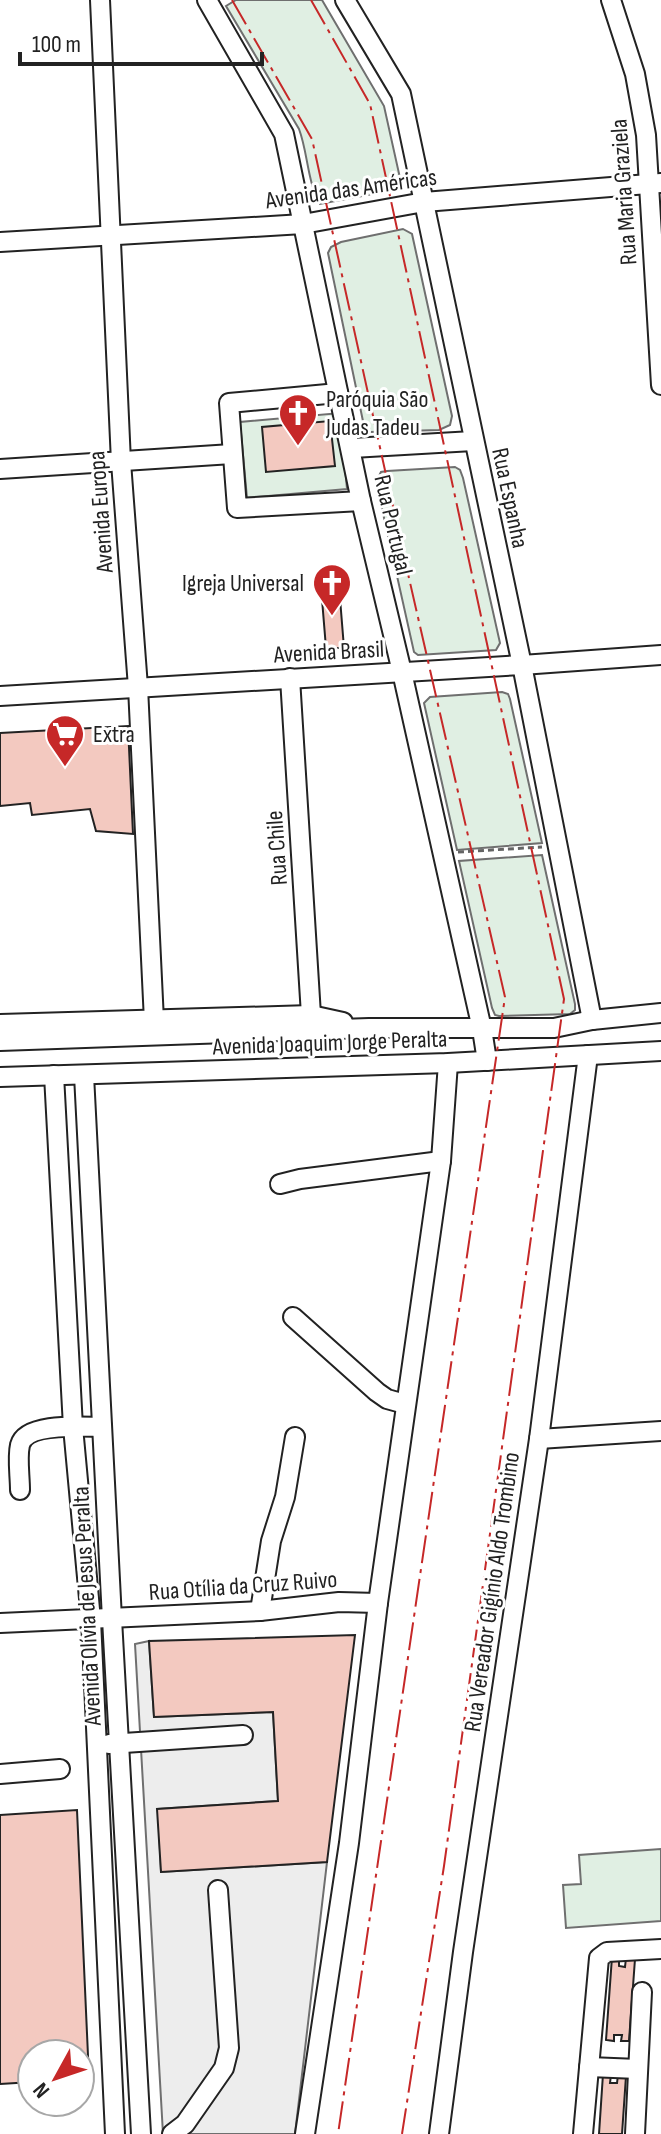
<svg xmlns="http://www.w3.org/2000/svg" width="661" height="2134" font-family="'Sofia Sans Condensed',sans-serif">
<rect width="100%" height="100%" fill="#fff"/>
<g fill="#e0efe3" stroke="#6f6f6f" stroke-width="2">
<path d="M236,0H322L384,106L400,178V184L394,190L320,204C307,181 308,153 299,129L226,6Z"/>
<polygon points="403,229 412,234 452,416 450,425 439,430 370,432 364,426 328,253 331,247 341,242"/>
<polygon points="340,413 347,489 247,498 240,422"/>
<polygon points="455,467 460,470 463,478 500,643 496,650 418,655 414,652 376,482 381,472 387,471"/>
<polygon points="502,692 508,694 510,699 542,843 457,850 424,703 430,697"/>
<polygon points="542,855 575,1004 575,1010 570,1014 499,1016 495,1015 492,1008 459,861"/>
<polygon points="661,1849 661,1921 566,1928 563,1885 581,1884 579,1855"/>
</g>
<polygon fill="#ededed" stroke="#6f6f6f" stroke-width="2" points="149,1641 154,1717 273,1712 278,1801 158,1809 161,1872 327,1862 295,2134 163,2134 135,1644"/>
<g fill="#f3c9c0" stroke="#222" stroke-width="2">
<polygon points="330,421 335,466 266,472 262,427"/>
<polygon points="339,586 344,648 326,648 321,587"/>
<polygon points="128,726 133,834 96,831 90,809 32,815 30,803 0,806 0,733"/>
<polygon points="355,1635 327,1862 161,1872 157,1809 278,1801 273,1712 154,1717 149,1641"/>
<polygon points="77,1810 89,2078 80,2078 80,2054 32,2054 32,2082 0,2084 0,1815"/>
<polygon points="612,1957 619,1958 619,1966 625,1967 626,1958 635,1959 629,2041 621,2041 622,2035 614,2035 614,2041 606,2040"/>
<polygon points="603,2074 611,2075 610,2083 617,2083 618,2075 626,2076 622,2134 599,2134"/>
</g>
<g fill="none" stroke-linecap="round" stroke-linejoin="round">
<g stroke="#222" stroke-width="22">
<g id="minor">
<polyline points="100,0 121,462 138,687 154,1021"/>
<polyline points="207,0 284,134 361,501 402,672 482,1029 487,1061"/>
<polyline points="345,0 401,94 522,665 592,1020"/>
<polyline points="611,0 635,74 646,135 661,385"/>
<polyline points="0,242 303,224 424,202 661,183"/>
<polyline points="338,393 229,403 237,508 361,501"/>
<polyline points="352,448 473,441"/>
<polyline points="0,469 232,454"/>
<polyline points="290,678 311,1015"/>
<polyline points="0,696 522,665 661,655"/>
<polyline points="0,1024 311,1015 343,1022"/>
<polyline points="0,1041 369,1028 554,1028 592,1020 661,1013"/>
<polyline points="54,1075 73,1427 91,1620 115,2134"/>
<polyline points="84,1075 112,1619 141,2134"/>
<polyline points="0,1077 448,1063 661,1051"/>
<polyline points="280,1184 300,1179 441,1161"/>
<polyline points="293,1317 377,1392 387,1399 405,1404"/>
<polyline points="539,1439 661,1431"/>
<path d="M20,1490C20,1476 17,1458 20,1445C26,1422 83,1427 102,1427"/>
<polyline points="260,1611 271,1541 285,1497 295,1437"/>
<polyline points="0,1623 260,1611 339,1602 378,1603"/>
<polyline points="109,1744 243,1735"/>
<polyline points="0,1774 60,1769"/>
<polyline points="589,2067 638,2069"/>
<polyline points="172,2134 185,2124 224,2068 229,2048 218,1890"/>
<polyline points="305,2134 349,1843 378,1603 441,1161 448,1063"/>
<polyline points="439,2134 463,1952 539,1439 588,1055"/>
<polyline points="583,2134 599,1958 607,1952 661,1949"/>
<polyline points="635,2134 642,1992"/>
</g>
</g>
<polyline stroke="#646464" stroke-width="3" stroke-dasharray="6 4" stroke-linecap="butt" points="458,852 542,847"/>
<use href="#minor" stroke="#fff" stroke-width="18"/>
<g stroke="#c62828" stroke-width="2" stroke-dasharray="28 6 4 6" stroke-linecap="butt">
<polyline points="232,0 312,139 403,552 505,997 338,2134"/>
<polyline points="311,0 370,104 564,999 444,1866 402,2134"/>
</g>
</g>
<defs>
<g id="church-pin" transform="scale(2)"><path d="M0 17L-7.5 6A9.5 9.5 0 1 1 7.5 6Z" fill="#c62828" stroke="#fff"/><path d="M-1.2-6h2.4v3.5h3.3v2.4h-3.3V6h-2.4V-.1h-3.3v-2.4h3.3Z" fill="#fff"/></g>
<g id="supermarket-pin" transform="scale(2)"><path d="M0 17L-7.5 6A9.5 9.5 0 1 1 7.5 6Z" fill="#c62828" stroke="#fff"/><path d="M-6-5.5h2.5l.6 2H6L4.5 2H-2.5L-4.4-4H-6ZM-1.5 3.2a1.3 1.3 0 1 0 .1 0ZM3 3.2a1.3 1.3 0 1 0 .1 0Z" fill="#fff"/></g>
</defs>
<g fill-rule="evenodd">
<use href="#church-pin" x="298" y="413"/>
<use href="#church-pin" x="332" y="583"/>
<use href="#supermarket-pin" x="65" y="734"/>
</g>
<g text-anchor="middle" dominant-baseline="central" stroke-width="6" stroke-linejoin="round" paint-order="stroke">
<g font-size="24" fill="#222" stroke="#fff">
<text transform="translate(351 189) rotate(-8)">Avenida das Américas</text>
<text transform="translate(624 192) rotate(-94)">Rua Maria Graziela</text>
<text transform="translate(510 498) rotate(78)">Rua Espanha</text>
<text transform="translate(101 512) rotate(-94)">Avenida Europa</text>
<text transform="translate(393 525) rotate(77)">Rua Portugal</text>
<text transform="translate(329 652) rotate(-3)">Avenida Brasil</text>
<text transform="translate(277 848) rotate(-94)">Rua Chile</text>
<text transform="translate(330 1043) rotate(-2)">Avenida Joaquim Jorge Peralta</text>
<text transform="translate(243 1586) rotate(-4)">Rua Otília da Cruz Ruivo</text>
<text transform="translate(492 1592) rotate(-82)">Rua Vereador Gigínio Aldo Trombino</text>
<text transform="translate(87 1606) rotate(-93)">Avenida Olívia de Jesus Peralta</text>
</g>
<g font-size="24" fill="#222" stroke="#fff" text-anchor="start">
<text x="326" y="399">Paróquia São<tspan x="326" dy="28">Judas Tadeu</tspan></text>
<text x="304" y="583" text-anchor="end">Igreja Universal</text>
<text x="93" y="734">Extra</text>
</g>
</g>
<g transform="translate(56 2078) rotate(230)"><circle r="38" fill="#ffffff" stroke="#a7a7a7" stroke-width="2"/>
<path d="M0-6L14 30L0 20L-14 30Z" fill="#c62828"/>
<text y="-12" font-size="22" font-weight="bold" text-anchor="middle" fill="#222222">N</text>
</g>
<path d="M20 52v12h242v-12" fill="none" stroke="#222222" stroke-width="4"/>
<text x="32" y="52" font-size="24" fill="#222222" stroke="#ffffff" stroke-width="6" paint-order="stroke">100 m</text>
</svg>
